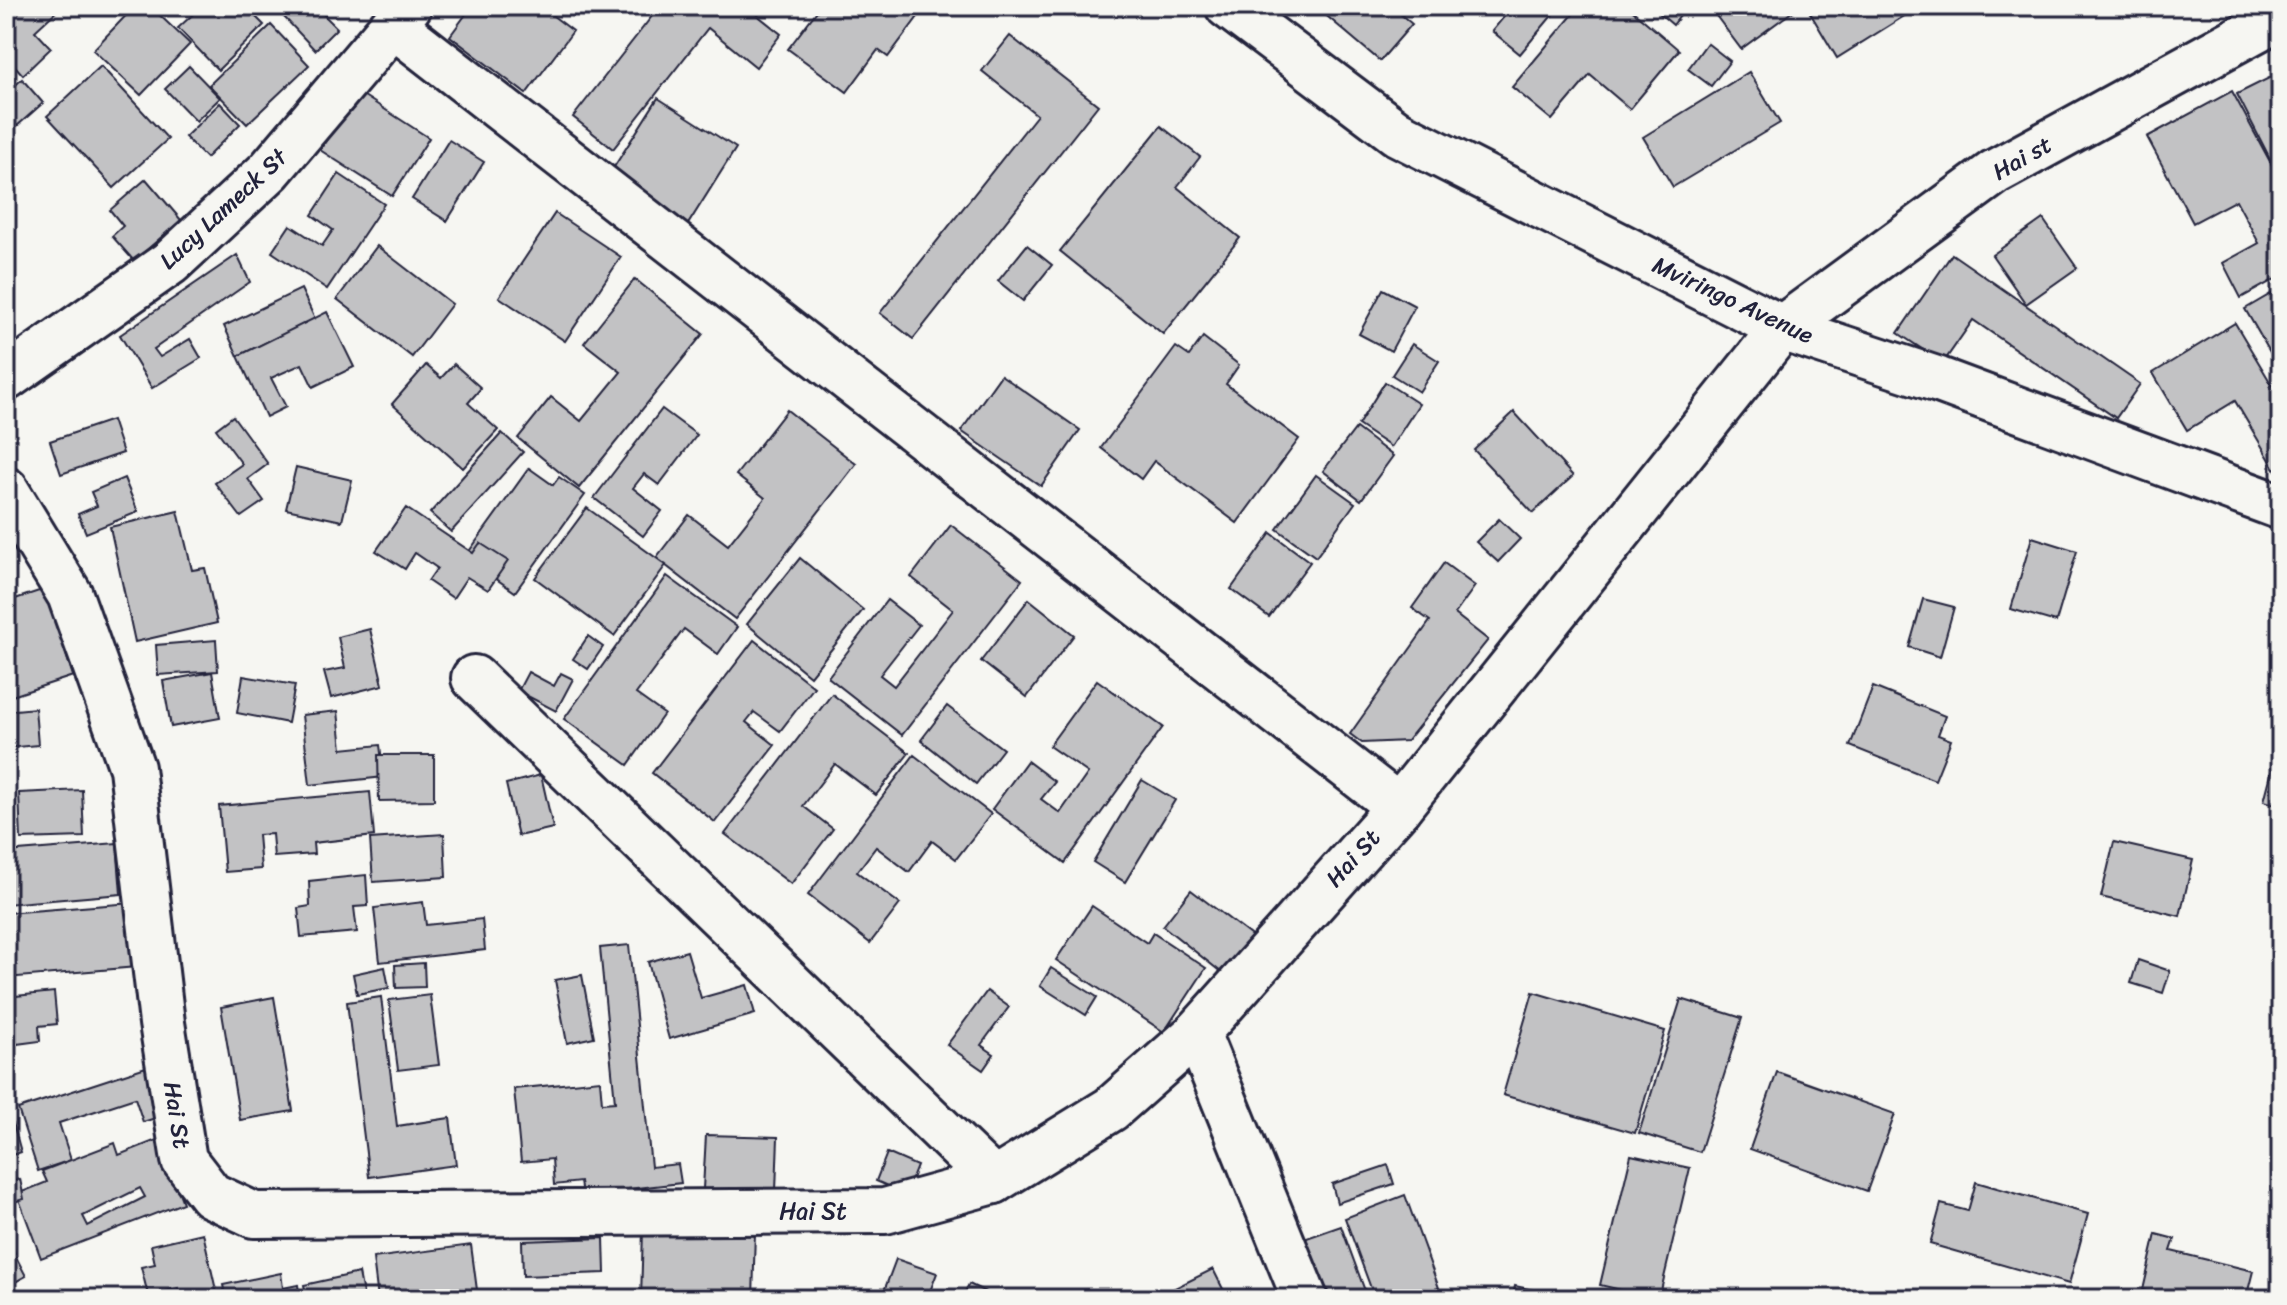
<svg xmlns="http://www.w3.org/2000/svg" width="2287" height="1305" font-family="Sriracha,sans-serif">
<rect width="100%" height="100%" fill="#f6f6f2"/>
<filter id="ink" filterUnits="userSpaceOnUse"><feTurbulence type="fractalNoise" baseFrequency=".0125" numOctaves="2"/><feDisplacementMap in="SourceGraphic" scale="16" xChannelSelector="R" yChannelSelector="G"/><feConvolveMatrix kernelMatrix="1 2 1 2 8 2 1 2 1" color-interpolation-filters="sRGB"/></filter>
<g filter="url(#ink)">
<g fill="#c2c2c4" stroke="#22223b" stroke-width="2" fill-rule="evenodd">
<polygon points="15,6 62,6 35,31 51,48 23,75 6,56 6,14"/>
<polygon points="135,6 150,6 190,44 141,95 93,50"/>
<polygon points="202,6 245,6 264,25 218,70 178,28"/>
<polygon points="295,6 315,6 337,28 315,50 284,17"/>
<polygon points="472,6 540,6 573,31 526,94 450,36"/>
<polygon points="660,6 746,6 781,34 756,67 708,28 613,149 573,117"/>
<polygon points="817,6 926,6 888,57 878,50 847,92 788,49 819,8"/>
<polygon points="1315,6 1391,6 1412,24 1380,61"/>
<polygon points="1513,6 1560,6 1520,54 1492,31"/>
<polygon points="1580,6 1627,6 1679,50 1630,109 1590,75 1552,120 1512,87"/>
<polygon points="1651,6 1684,6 1686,8 1673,25"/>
<polygon points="1723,6 1794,6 1796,9 1741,49 1714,13"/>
<polygon points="1806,6 1900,6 1906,15 1837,58"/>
<polygon points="271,25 309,65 247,124 209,85"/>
<polygon points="1010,36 1098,105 913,339 880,313 1037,115 982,71"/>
<polygon points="1707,43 1730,61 1711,86 1688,69"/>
<polygon points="101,66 168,139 114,188 47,116"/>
<polygon points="189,66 220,98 196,121 165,89"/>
<polygon points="1749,72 1780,123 1673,187 1643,137"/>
<polygon points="2281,72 2281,180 2237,94"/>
<polygon points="22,79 43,103 17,126 6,114 6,94"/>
<polygon points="2232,91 2281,182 2281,276 2241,298 2223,263 2259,243 2236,200 2193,223 2147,137"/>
<polygon points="358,92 429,138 392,196 320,150"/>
<polygon points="658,98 736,148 685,229 607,178"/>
<polygon points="220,103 240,124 206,158 185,137"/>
<polygon points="1161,126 1200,157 1177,187 1240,238 1163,334 1060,251"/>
<polygon points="449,140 484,162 447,221 412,199"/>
<polygon points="339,174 384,204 327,289 272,252 290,225 322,246 333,230 312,215"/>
<polygon points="146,179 181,220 134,261 112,236 123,226 110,210"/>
<polygon points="555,213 621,257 565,341 499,297"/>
<polygon points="2043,219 2077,268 2026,304 1992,255"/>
<polygon points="6,220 14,261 6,262"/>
<polygon points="1027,245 1052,265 1023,301 998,281"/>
<polygon points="377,246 452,304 412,357 337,299"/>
<polygon points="1952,254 2140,384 2116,418 1973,320 1943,363 1898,333"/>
<polygon points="237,255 250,282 154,349 160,357 190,339 201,358 152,388 120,335"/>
<polygon points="635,279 703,334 579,488 518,438 551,397 581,421 621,372 584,343"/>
<polygon points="301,289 315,319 238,356 224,326"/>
<polygon points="1383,289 1415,306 1391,351 1359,334"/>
<polygon points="2276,291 2281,300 2281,371 2245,309"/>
<polygon points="327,312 354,367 313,387 302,364 271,378 286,407 266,417 238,356"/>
<polygon points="2235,323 2281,400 2280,477 2235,401 2187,430 2153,373"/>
<polygon points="1203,337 1239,365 1226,384 1299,439 1237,523 1154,461 1141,479 1101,448 1176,347 1189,356"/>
<polygon points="1412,344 1439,361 1419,392 1392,375"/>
<polygon points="454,364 481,388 468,403 498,430 463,468 392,404 426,365 441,378"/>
<polygon points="1001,375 1080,430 1041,486 961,431"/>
<polygon points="1385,382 1419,404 1391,447 1358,425"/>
<polygon points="662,409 697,435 659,485 644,474 633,488 662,511 643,536 594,498"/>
<polygon points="787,410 856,464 735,619 656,558 689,515 728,545 765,498 736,475"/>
<polygon points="1514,412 1573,476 1533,513 1474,450"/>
<polygon points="233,416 268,464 248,479 264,501 241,517 215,483 242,464 216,429"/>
<polygon points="112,420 123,453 61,474 50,441"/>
<polygon points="1356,428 1393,456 1361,500 1323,471"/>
<polygon points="502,433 523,452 451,532 430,513"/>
<polygon points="296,467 352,480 342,521 286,509"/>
<polygon points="529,468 553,485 559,477 585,495 515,592 465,557"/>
<polygon points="1316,475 1355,503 1316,557 1277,529"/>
<polygon points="124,478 138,512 86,533 78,514 97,506 91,492"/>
<polygon points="406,508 473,553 480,543 508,561 488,590 467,577 453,598 428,581 437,568 415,553 405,569 376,551"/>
<polygon points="587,508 666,565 614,636 535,578"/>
<polygon points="178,511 192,570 205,568 217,623 135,642 110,527"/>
<polygon points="1499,519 1520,539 1498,562 1476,542"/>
<polygon points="951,525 1022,580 902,735 828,677 887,600 919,625 880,675 894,686 953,610 911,577"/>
<polygon points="1271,533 1310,562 1269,617 1231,589"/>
<polygon points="2032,537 2077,551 2056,622 2011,609"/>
<polygon points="800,558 863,610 810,676 747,624"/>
<polygon points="1444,563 1475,586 1455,614 1488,640 1407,741 1362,743 1350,734 1430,621 1412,608"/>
<polygon points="667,576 737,627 718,654 684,629 636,694 664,714 628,765 564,719"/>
<polygon points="45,589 73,676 6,698 6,602"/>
<polygon points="1029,599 1074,635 1027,697 981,661"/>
<polygon points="1923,599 1954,607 1940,657 1909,647"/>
<polygon points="370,629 383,685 331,698 324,672 345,668 338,637"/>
<polygon points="588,636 603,647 588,669 573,659"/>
<polygon points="216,640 218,671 158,675 156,645"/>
<polygon points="754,640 814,687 780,731 754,712 746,722 775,745 715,822 652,773"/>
<polygon points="212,672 220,718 171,727 163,681"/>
<polygon points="528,672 554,686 561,673 573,679 556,711 518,691"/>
<polygon points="243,676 295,685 288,723 237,713"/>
<polygon points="1097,680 1163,727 1065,863 992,809 1027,761 1055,782 1041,799 1060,813 1088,773 1049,746"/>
<polygon points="1873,687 1945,716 1938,735 1951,740 1935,780 1850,746"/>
<polygon points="832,694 909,753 876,795 835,764 803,806 833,829 791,884 725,834"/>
<polygon points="947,706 1003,749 976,784 921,740"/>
<polygon points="35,708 38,745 6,748 6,711"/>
<polygon points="338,711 342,749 380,745 384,777 310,785 302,715"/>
<polygon points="2277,751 2281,751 2281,806 2264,801"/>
<polygon points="378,755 434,755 434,800 379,801"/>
<polygon points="914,755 991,814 956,859 932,841 909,872 876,847 857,872 900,904 870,943 808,895"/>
<polygon points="541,775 553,828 518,836 506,784"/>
<polygon points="1142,780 1175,800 1125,882 1093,862"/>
<polygon points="82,790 84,837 21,839 19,793"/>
<polygon points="370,792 374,836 313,843 314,854 274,857 272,834 258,835 261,869 225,872 219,806"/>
<polygon points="444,834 446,877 373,882 370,839"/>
<polygon points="2114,842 2193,860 2180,916 2101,897"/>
<polygon points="117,843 121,894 6,904 6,852"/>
<polygon points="366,875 368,906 354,907 357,932 301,937 298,908 310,906 309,881"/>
<polygon points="1191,890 1254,938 1226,976 1163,926"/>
<polygon points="144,902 149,966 6,978 6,913"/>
<polygon points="423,902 426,925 482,919 485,950 380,962 374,908"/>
<polygon points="1092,906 1147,943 1153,933 1206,968 1164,1032 1056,960"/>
<polygon points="629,945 651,1167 678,1164 681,1183 582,1194 580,1182 554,1185 552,1159 521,1162 514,1089 600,1080 602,1103 615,1102 600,948"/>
<polygon points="687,951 701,998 747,985 755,1014 669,1039 648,962"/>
<polygon points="2138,960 2170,971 2163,993 2131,983"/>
<polygon points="424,963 425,987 396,988 395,965"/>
<polygon points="385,967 389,988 357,994 353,974"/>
<polygon points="1051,968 1097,997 1086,1015 1040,986"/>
<polygon points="582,975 594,1037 567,1043 555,980"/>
<polygon points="987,991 1009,1007 981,1045 994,1054 983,1070 947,1045"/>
<polygon points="54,992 57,1024 39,1026 40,1041 9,1045 6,997"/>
<polygon points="1533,992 1665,1031 1635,1133 1503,1095"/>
<polygon points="430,995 439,1065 398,1070 389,1000"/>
<polygon points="274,997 293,1111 240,1120 221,1007"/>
<polygon points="381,997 397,1126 450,1118 456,1165 369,1177 347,1002"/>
<polygon points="1681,999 1742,1018 1700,1152 1639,1133"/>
<polygon points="158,1063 174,1112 143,1122 135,1098 59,1123 71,1160 38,1171 18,1109"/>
<polygon points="1777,1072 1895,1114 1867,1191 1750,1149"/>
<polygon points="13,1123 21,1152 6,1157 6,1126"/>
<polygon points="706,1135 778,1137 776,1191 703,1189"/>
<path d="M159,1139L183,1203L41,1258L17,1194L47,1182L42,1171L115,1143L119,1155ZM140,1188L145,1197L88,1226L83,1216Z"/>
<polygon points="887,1153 917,1166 906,1194 876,1181"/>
<polygon points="1631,1155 1690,1168 1659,1299 1600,1285"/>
<polygon points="1388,1165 1394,1184 1337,1203 1332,1184"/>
<polygon points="20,1179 24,1199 6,1204 6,1182"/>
<polygon points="1976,1182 2088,1214 2069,1284 1930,1244 1941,1204 1968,1211"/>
<polygon points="1405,1195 1439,1288 1408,1299 1375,1299 1345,1218"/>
<polygon points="6,1222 15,1253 6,1256"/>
<polygon points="1341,1226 1368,1299 1322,1299 1301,1240"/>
<polygon points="643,1230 755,1231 753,1299 641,1299"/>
<polygon points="203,1233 218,1299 180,1299 178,1288 148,1295 141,1267 155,1264 151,1245"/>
<polygon points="2156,1234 2175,1239 2171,1251 2253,1271 2246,1299 2179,1299 2143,1290"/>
<polygon points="604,1238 605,1273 523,1276 522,1241"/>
<polygon points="471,1245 477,1290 378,1299 373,1258"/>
<polygon points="16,1257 26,1276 6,1287 6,1263"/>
<polygon points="896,1259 937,1273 927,1299 881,1299"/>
<polygon points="1213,1269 1228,1299 1153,1299"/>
<polygon points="281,1273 283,1288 298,1285 300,1299 226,1299 223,1285"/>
<polygon points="359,1273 364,1299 307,1299 304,1285"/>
<polygon points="969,1284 1000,1299 961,1299"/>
<polygon points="1515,1286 1575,1299 1512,1299"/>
</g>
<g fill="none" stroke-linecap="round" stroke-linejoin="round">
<g stroke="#22223b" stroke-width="50">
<g id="minor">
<polyline points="1228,6 1397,133 1782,328 1939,380 2281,507"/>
<polyline points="393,25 1399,807"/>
<polyline points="6,378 171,262 269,171 409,6"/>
<polyline points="6,490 70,595 132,768 162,1023 184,1160 211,1195 254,1215 885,1211 994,1181 1111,1109 1197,1033 1399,807 1782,328 1995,172 2281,16"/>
<polyline points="474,678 994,1181"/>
<polyline points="1197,1033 1305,1299"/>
</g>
</g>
<use href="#minor" stroke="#f6f6f2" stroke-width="44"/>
</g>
</g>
<g text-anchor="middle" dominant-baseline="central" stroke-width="8" stroke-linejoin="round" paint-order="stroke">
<g font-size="24" fill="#22223b" stroke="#f6f6f2">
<text transform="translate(2022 158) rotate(-30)">Hai st</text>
<text transform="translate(223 209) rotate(-43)">Lucy Lameck St</text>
<text transform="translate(1733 300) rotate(25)">Mviringo Avenue</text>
<text transform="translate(1353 858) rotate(-48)">Hai St</text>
<text transform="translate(177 1115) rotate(81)">Hai St</text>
<text x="813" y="1211">Hai St</text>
</g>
</g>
<rect width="2287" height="1305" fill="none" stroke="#f6f6f2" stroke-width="32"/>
<rect x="16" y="16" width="2255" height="1273" fill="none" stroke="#22223b" stroke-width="3" filter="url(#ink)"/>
</svg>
